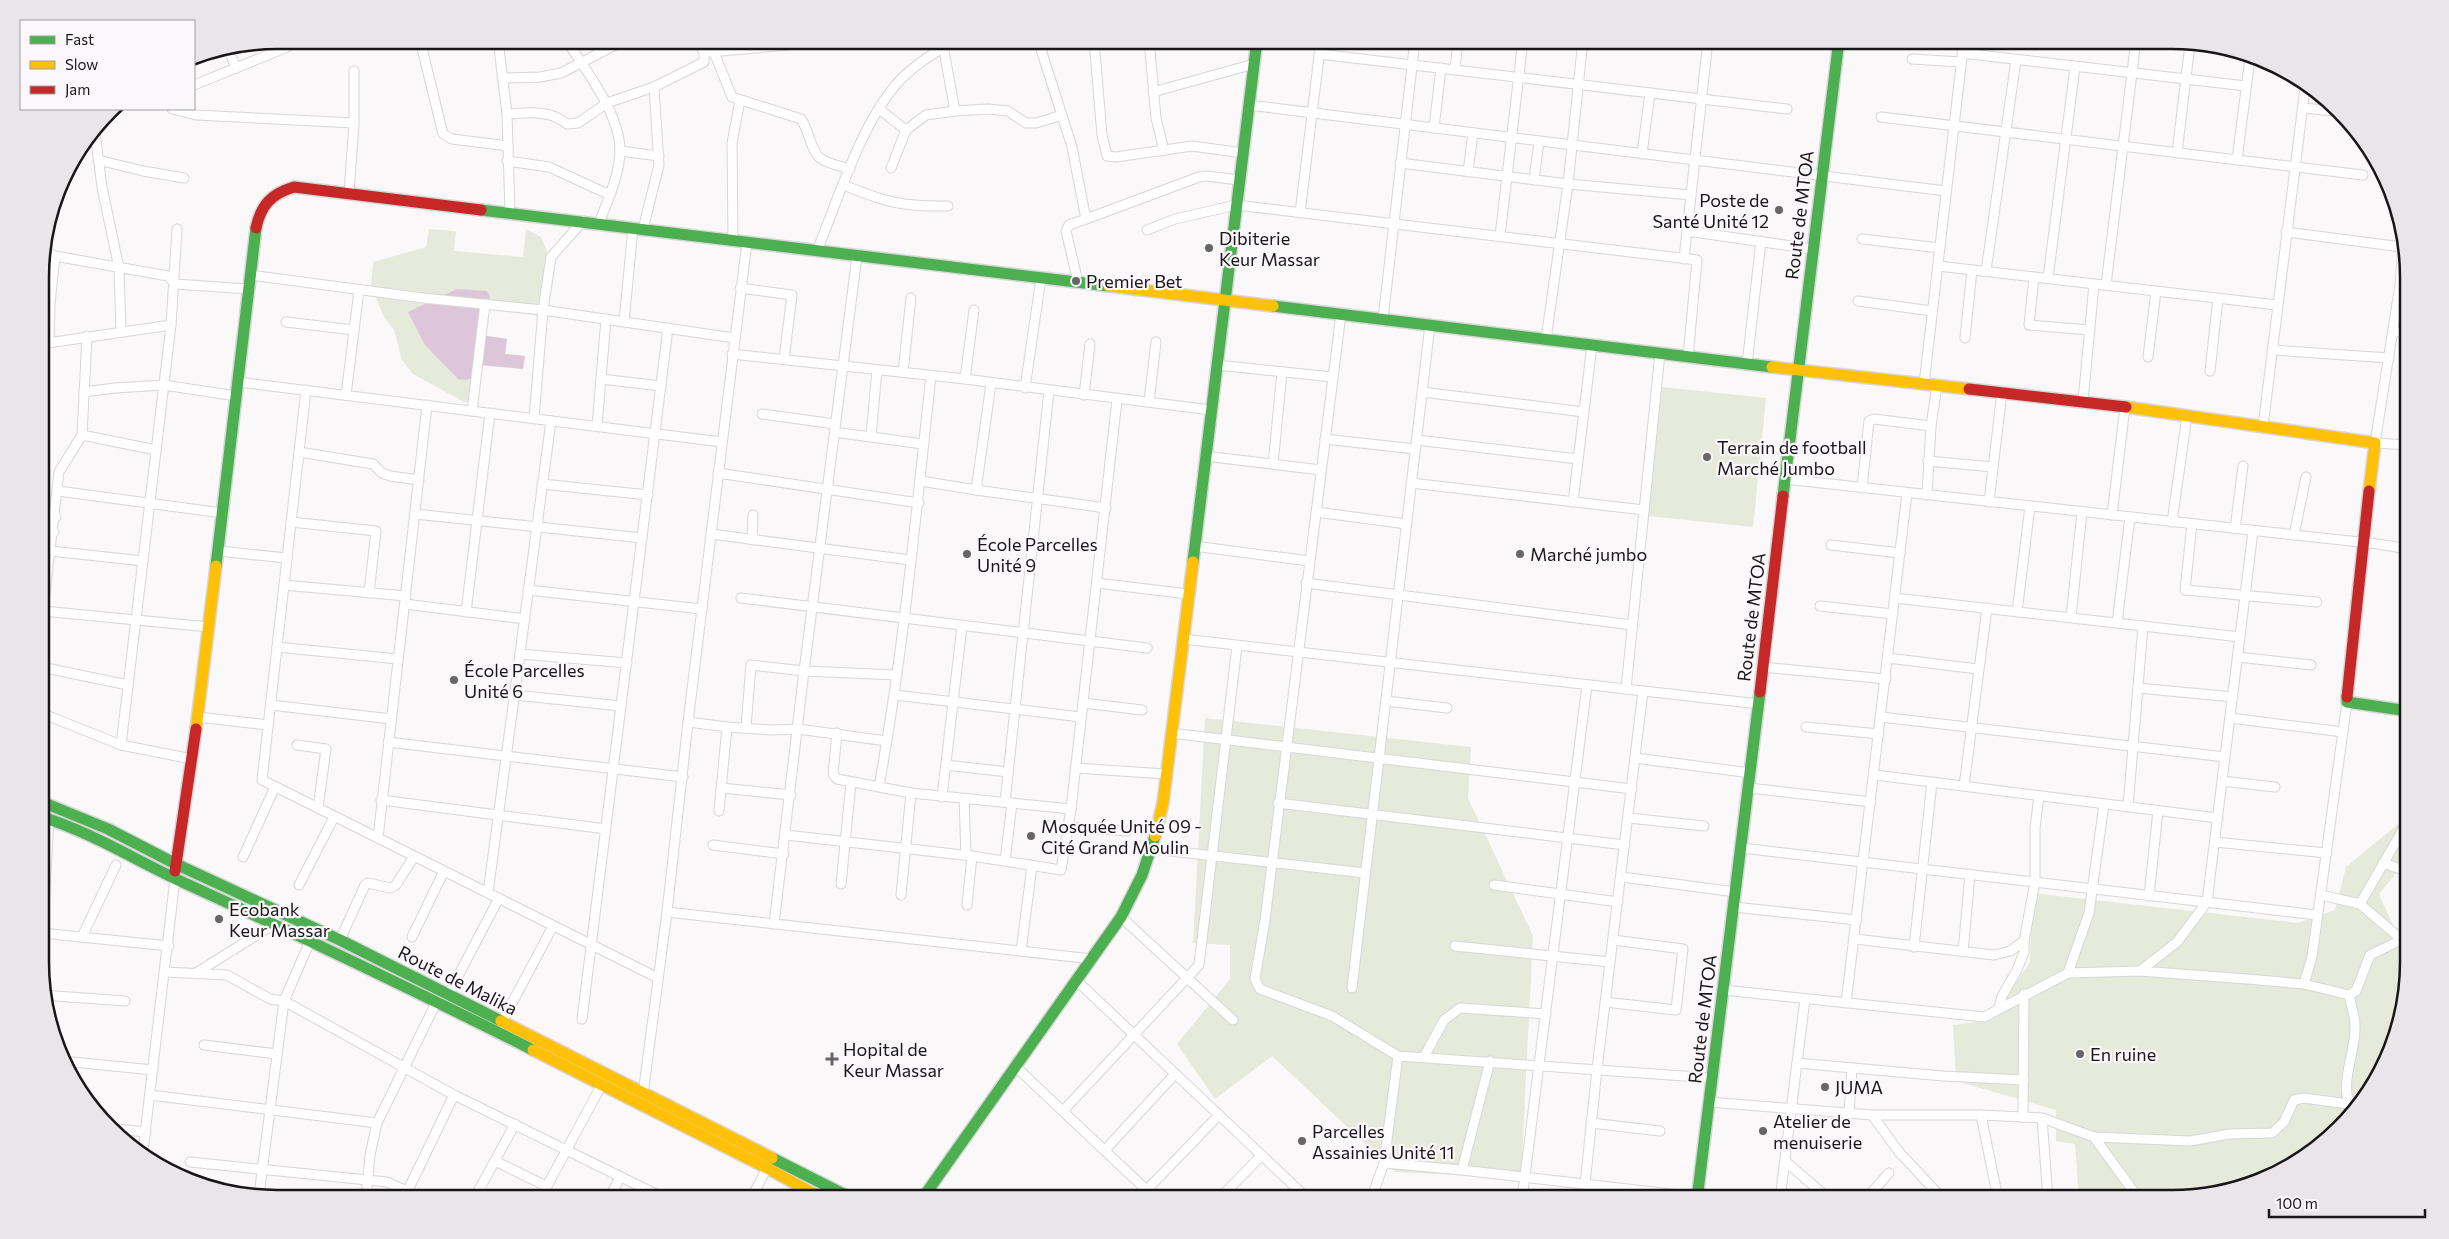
<svg xmlns="http://www.w3.org/2000/svg" width="2449" height="1239" font-family="Commissioner,sans-serif">
<rect width="100%" height="100%" fill="#fbf8fa"/>
<g fill="#e6eadb">
<polygon points="429,229 456,231 454,251 523,257 526,229 541,237 548,254 538,316 486,308 481,335 507,339 505,354 525,356 523,369 481,365 475,401 464,402 413,374 402,360 394,330 384,317 371,286 373,262 426,247"/>
<polygon points="1662,387 1766,398 1753,527 1648,516"/>
<polygon points="1205,718 1471,747 1468,798 1533,936 1521,1178 1395,1172 1272,1056 1215,1099 1177,1044 1230,979 1230,945 1193,943"/>
<polygon points="2409,815 2409,858 2379,894 2409,962 2385,1067 2350,1118 2304,1159 2248,1186 2187,1199 2079,1199 2075,1144 2056,1141 2056,1110 1956,1081 1953,1025 1991,1020 2030,962 2032,893 2298,923 2335,910 2346,867"/>
</g>
<polygon fill="#ddc6d9" points="457,289 487,291 490,297 485,308 481,335 507,339 505,354 525,356 523,369 481,365 480,375 466,380 458,379 425,345 408,312"/>
<g fill="none" stroke-linecap="round" stroke-linejoin="round">
<g stroke="#d8d6d8" stroke-width="11">
<g id="street">
<polyline points="420,40 443,134 452,139 508,146"/>
<polyline points="498,40 507,114 510,213"/>
<path d="M566,40C585,68 620,115 620,150C620,175 607,201 599,224"/>
<polyline points="942,40 955,111"/>
<polyline points="1038,40 1072,147 1086,219 1069,225 1066,231 1078,282"/>
<polyline points="1094,40 1102,135 1107,156 1116,157 1192,146 1243,153"/>
<polyline points="1149,40 1156,118 1164,151"/>
<polyline points="1095,44 1124,40"/>
<polyline points="229,50 236,68"/>
<polyline points="710,52 844,40"/>
<path d="M714,52L732,97L801,119C809,130 811,151 820,158C828,164 840,166 850,169"/>
<polyline points="1962,53 2246,86"/>
<polyline points="1319,54 1787,109"/>
<polyline points="1912,59 1961,62"/>
<polyline points="1455,70 1458,40"/>
<polyline points="504,78 540,77 561,73 625,40"/>
<polyline points="194,85 285,48 299,40"/>
<polyline points="1153,92 1254,64"/>
<polyline points="1249,105 1946,191"/>
<polyline points="2303,108 2334,111"/>
<polyline points="172,109 196,115 354,123"/>
<polyline points="879,109 906,130"/>
<path d="M507,114C529,113 549,109 567,124L578,123L607,103L654,87L704,62V53L697,40"/>
<polyline points="1881,117 2363,175"/>
<polyline points="1434,128 1441,68"/>
<polyline points="95,133 102,187 119,268 121,331"/>
<polyline points="620,151 659,156"/>
<polyline points="2177,153 2190,44"/>
<polyline points="1642,154 1650,93"/>
<polyline points="98,160 143,171 184,178"/>
<polyline points="2237,160 2250,58"/>
<polyline points="507,161 549,167 610,195"/>
<polyline points="1400,163 1568,184 1691,195"/>
<polyline points="891,168 906,130 926,115 955,111 988,109 1008,111 1026,123 1036,123 1062,115"/>
<polyline points="1468,172 1473,133"/>
<polyline points="1534,180 1539,141"/>
<path d="M844,185C884,202 904,207 948,206"/>
<polyline points="349,193 354,123 354,71"/>
<polyline points="1300,213 1321,40"/>
<polyline points="1086,219 1199,177 1206,176 1239,180"/>
<polyline points="643,229 659,165 654,87"/>
<polyline points="1147,230 1175,219 1236,205 1697,260 1688,357"/>
<polyline points="1687,231 1812,249"/>
<polyline points="2286,232 2402,247"/>
<polyline points="2404,233 2400,285 2375,443 2408,445"/>
<polyline points="1500,236 1523,40"/>
<polyline points="1862,239 1940,248"/>
<polyline points="733,240 732,143 740,100"/>
<polyline points="43,251 55,256 168,276 175,284 248,289"/>
<path d="M817,251C838,199 859,130 894,87C909,68 934,53 955,40"/>
<polyline points="1684,259 1708,40"/>
<polyline points="1938,266 2277,305"/>
<polyline points="1986,271 2016,60"/>
<polyline points="250,275 423,298 543,310 734,338"/>
<polyline points="2034,277 2029,325 2090,330"/>
<polyline points="2048,278 2075,67"/>
<polyline points="2106,285 2136,40"/>
<polyline points="740,288 792,295 784,359"/>
<polyline points="1858,301 1932,311"/>
<polyline points="1341,314 1265,920 1255,979 1260,989 1332,1016 1398,1056"/>
<polyline points="1383,319 1415,40"/>
<polyline points="286,322 354,330"/>
<polyline points="624,322 633,228"/>
<polyline points="2393,332 2407,332"/>
<polyline points="1965,338 1972,270"/>
<polyline points="1546,339 1568,184 1583,40"/>
<polyline points="49,342 50,304 55,256"/>
<polyline points="41,344 171,325"/>
<polyline points="2272,350 2389,358"/>
<polyline points="732,354 965,379 1211,410"/>
<polyline points="2148,357 2156,291"/>
<polyline points="1747,364 1761,241"/>
<polyline points="1217,365 1332,377"/>
<polyline points="2210,371 2218,298"/>
<polyline points="903,372 911,298"/>
<polyline points="601,379 661,386"/>
<polyline points="965,379 974,310"/>
<polyline points="238,382 722,442"/>
<polyline points="1924,384 1964,40"/>
<polyline points="1025,388 1041,278"/>
<polyline points="306,390 262,780 658,978"/>
<polyline points="84,392 115,388 164,385 236,396"/>
<polyline points="1422,392 1584,412"/>
<polyline points="346,395 359,290"/>
<polyline points="1084,395 1090,344"/>
<polyline points="2083,401 2094,284"/>
<polyline points="1149,402 1156,342"/>
<polyline points="472,411 485,304"/>
<polyline points="762,414 835,424"/>
<polyline points="534,418 543,310 551,257 583,221"/>
<polyline points="597,426 606,319"/>
<polyline points="2263,426 2305,88"/>
<polyline points="834,432 923,444"/>
<polyline points="82,435 156,450"/>
<polyline points="871,436 877,370"/>
<polyline points="1325,439 1415,449"/>
<polyline points="1417,440 1578,459"/>
<polyline points="299,452 373,464 382,473 390,476 419,480"/>
<polyline points="1205,456 1321,470"/>
<polyline points="1928,461 1993,467"/>
<polyline points="1273,464 1282,372"/>
<polyline points="718,473 919,503"/>
<polyline points="1785,479 2378,544 2408,549"/>
<polyline points="921,481 976,490 991,384"/>
<polyline points="1411,483 1644,510"/>
<polyline points="542,484 648,495"/>
<polyline points="1862,488 1869,421 1874,419 1931,426"/>
<polyline points="976,490 1106,508"/>
<polyline points="58,491 222,513"/>
<polyline points="1927,495 1931,426 1937,385"/>
<polyline points="1573,502 1592,345"/>
<polyline points="1989,502 2002,392"/>
<polyline points="1316,512 1407,524"/>
<polyline points="415,514 642,538"/>
<polyline points="41,515 56,517"/>
<polyline points="2112,515 2125,407"/>
<polyline points="291,522 376,531 369,593"/>
<polyline points="2172,522 2187,416"/>
<polyline points="2192,524 2185,590 2317,602"/>
<polyline points="2235,529 2243,466"/>
<polyline points="41,533 54,532"/>
<polyline points="711,534 910,560"/>
<polyline points="2294,535 2306,477"/>
<polyline points="752,540 753,515"/>
<polyline points="1831,545 1900,553"/>
<polyline points="1194,546 1309,561"/>
<polyline points="51,551 143,561"/>
<polyline points="218,551 287,558"/>
<polyline points="1097,583 1188,594"/>
<polyline points="1306,583 1632,625"/>
<polyline points="284,585 406,596"/>
<polyline points="2407,589 2408,585"/>
<polyline points="528,590 702,609"/>
<polyline points="741,598 1147,648"/>
<polyline points="1895,598 2240,637"/>
<polyline points="405,604 525,619"/>
<polyline points="1820,606 1893,614"/>
<polyline points="43,611 209,627"/>
<polyline points="466,612 490,413"/>
<polyline points="2017,612 2030,506"/>
<polyline points="2071,617 2082,512"/>
<polyline points="2117,623 2130,517"/>
<polyline points="41,627 59,472 82,435 87,336"/>
<polyline points="1183,639 1759,704"/>
<polyline points="277,647 398,659"/>
<polyline points="520,654 627,663"/>
<polyline points="2238,657 2311,665"/>
<polyline points="1888,658 1978,669"/>
<polyline points="41,667 128,685"/>
<polyline points="1763,667 1886,679"/>
<polyline points="2138,688 2233,697"/>
<polyline points="1626,689 1660,353"/>
<polyline points="515,695 621,706"/>
<polyline points="895,695 1081,717"/>
<polyline points="1386,701 1447,708"/>
<polyline points="1083,703 1142,710"/>
<polyline points="271,705 391,719"/>
<polyline points="41,713 121,745 192,759"/>
<polyline points="198,717 268,725"/>
<polyline points="1881,717 2225,757"/>
<polyline points="2230,718 2343,732"/>
<polyline points="688,722 727,727 772,730 798,729 887,741"/>
<polyline points="746,727 751,665 804,671 897,675"/>
<polyline points="1806,727 1879,734"/>
<polyline points="837,733 833,774 837,779 911,793 1071,809"/>
<polyline points="1171,733 1632,789"/>
<polyline points="388,742 683,777"/>
<polyline points="121,745 171,325 177,229"/>
<polyline points="297,745 326,749 318,808"/>
<polyline points="1635,758 1751,773"/>
<polyline points="946,765 1008,772"/>
<polyline points="1075,768 1166,774"/>
<polyline points="1875,775 2218,818"/>
<polyline points="2222,781 2275,787"/>
<path d="M879,786C904,650 916,512 931,376"/>
<polyline points="1964,786 1987,608"/>
<polyline points="721,788 791,795"/>
<polyline points="1749,788 1871,802"/>
<polyline points="942,797 962,626"/>
<polyline points="964,799 966,855"/>
<polyline points="381,800 606,829"/>
<polyline points="1005,802 1049,391"/>
<polyline points="1278,803 1625,845"/>
<polyline points="2128,807 2143,626"/>
<polyline points="719,811 727,727"/>
<polyline points="1629,818 1704,826"/>
<polyline points="1069,827 1127,831"/>
<polyline points="786,835 972,856 1061,870 1071,809 1117,400"/>
<polyline points="378,838 427,405"/>
<polyline points="2215,842 2327,853"/>
<polyline points="713,845 784,854"/>
<polyline points="1742,848 2317,915"/>
<polyline points="1152,849 1365,873"/>
<polyline points="243,857 275,787"/>
<polyline points="1005,861 1012,803"/>
<polyline points="2383,863 2409,872"/>
<polyline points="1622,877 1736,892"/>
<polyline points="841,884 851,783"/>
<polyline points="299,885 334,817"/>
<polyline points="1494,885 1618,902"/>
<polyline points="488,893 551,421"/>
<polyline points="901,895 911,793"/>
<polyline points="2321,895 2360,904 2409,946"/>
<polyline points="2149,896 2158,811"/>
<polyline points="2360,904 2409,819"/>
<polyline points="967,905 972,856"/>
<polyline points="1734,907 1857,920"/>
<polyline points="667,912 1092,959"/>
<polyline points="1121,917 1233,1020"/>
<polyline points="774,924 804,671 857,256"/>
<polyline points="42,933 169,946"/>
<polyline points="82,937 116,865"/>
<polyline points="412,937 444,871"/>
<polyline points="1855,939 1994,955 2010,951 2024,941"/>
<polyline points="340,940 365,885 368,883 390,888 395,886 414,857"/>
<polyline points="42,943 49,819"/>
<polyline points="1455,946 1610,962"/>
<polyline points="1914,947 1932,782"/>
<polyline points="1021,951 1032,866"/>
<polyline points="1963,952 1970,874"/>
<polyline points="2140,971 2177,942 2207,902 2253,531"/>
<polyline points="165,972 227,975 270,999 284,1001 454,1095 666,1199"/>
<polyline points="196,973 276,923"/>
<polyline points="2068,973 2089,913 2104,804"/>
<polyline points="1077,981 1308,1199"/>
<polyline points="2304,984 2312,957 2347,702"/>
<polyline points="1352,988 1430,325"/>
<polyline points="1723,990 1984,1017 2068,973 2140,971 2247,979 2304,984 2349,995 2356,991 2370,955 2401,940"/>
<polyline points="42,995 125,1001"/>
<polyline points="448,995 499,898"/>
<path d="M2349,995C2351,1005 2355,1016 2355,1026C2356,1056 2336,1086 2354,1113"/>
<polyline points="1605,1002 1676,1010 1683,949 1613,940"/>
<polyline points="1846,1003 1907,493"/>
<polyline points="1999,1008 2002,996 2017,970 2024,952 2024,941 2035,882 2035,828 2039,796"/>
<polyline points="582,1019 668,328"/>
<polyline points="502,1022 553,926"/>
<polyline points="204,1045 277,1054"/>
<polyline points="1424,1057 1444,1020 1460,1008 1546,1014"/>
<polyline points="63,1061 153,1070"/>
<polyline points="1797,1063 1943,1076 2024,1080"/>
<polyline points="1016,1067 1156,1199"/>
<polyline points="643,1094 667,912 688,722 747,242"/>
<polyline points="150,1095 377,1123"/>
<polyline points="1709,1102 1872,1115 1981,1115 2042,1118 2094,1137 2139,1199"/>
<polyline points="1063,1111 1199,965 1237,646"/>
<polyline points="1849,1114 1852,1068"/>
<polyline points="1872,1115 1899,1152 1943,1199"/>
<polyline points="1981,1115 1998,1199"/>
<polyline points="2023,1117 2024,994"/>
<polyline points="2042,1118 2048,1199"/>
<polyline points="1591,1123 1660,1131"/>
<polyline points="116,1129 146,1132"/>
<polyline points="2094,1137 2190,1141 2229,1134 2272,1133 2284,1122 2294,1100 2304,1098 2348,1104"/>
<polyline points="1105,1150 1175,1074"/>
<polyline points="143,1151 175,879"/>
<polyline points="495,1161 546,1186"/>
<polyline points="1785,1161 1829,1199"/>
<polyline points="190,1162 387,1182 425,1199"/>
<polyline points="1384,1163 1462,1170 1697,1197"/>
<polyline points="1462,1170 1490,1061"/>
<polyline points="1585,1184 1597,1069 1643,691"/>
<polyline points="408,1190 454,1095"/>
<polyline points="259,1195 284,1001 311,939"/>
<polyline points="366,1199 370,1155 377,1123 437,1001"/>
<polyline points="474,1199 515,1124"/>
<polyline points="540,1199 601,1086"/>
<polyline points="609,1199 620,1177"/>
<polyline points="751,1199 767,1168"/>
<polyline points="1138,1199 1219,1115"/>
<polyline points="1219,1199 1262,1155"/>
<polyline points="1371,1199 1384,1163 1398,1056 1712,1078"/>
<polyline points="1522,1199 1587,685"/>
<polyline points="1780,1199 1805,999"/>
<polyline points="1866,1199 1889,1173"/>
</g>
</g>
<g stroke="#d8d6d8" stroke-width="14">
<g id="fast">
<polyline points="481,210 1109,286"/>
<polyline points="1273,306 1772,367"/>
<polyline points="1783,496 1839,40"/>
<polyline points="1193,562 1257,40"/>
<polyline points="216,566 256,228"/>
<polyline points="2347,697 2347,702 2408,711"/>
<polyline points="42,802 108,829 176,864 340,940 501,1021"/>
<path d="M42,817C94,833 140,863 189,885C305,938 420,993 533,1050"/>
<polyline points="772,1158 853,1199"/>
<polyline points="922,1199 1121,917 1142,875 1155,836"/>
<polyline points="1697,1199 1760,692"/>
</g>
</g>
<g stroke="#d8d6d8" stroke-width="14">
<g id="slow">
<polyline points="1109,286 1273,306"/>
<polyline points="1772,367 1969,389"/>
<polyline points="2126,407 2375,443 2369,491"/>
<polyline points="196,729 216,566"/>
<polyline points="1155,836 1163,803 1193,562"/>
<polyline points="501,1021 772,1158"/>
<polyline points="533,1050 767,1168 823,1199"/>
</g>
</g>
<g stroke="#d8d6d8" stroke-width="14">
<g id="jam">
<path d="M256,228C261,205 271,194 294,187L481,210"/>
<polyline points="1969,389 2126,407"/>
<polyline points="1760,692 1783,496"/>
<polyline points="2347,697 2369,491"/>
<polyline points="175,871 196,729"/>
</g>
</g>
<use href="#street" stroke="#fefefe" stroke-width="9"/>
<use href="#fast" stroke="#4caf50" stroke-width="11"/>
<use href="#slow" stroke="#ffc107" stroke-width="11"/>
<use href="#jam" stroke="#c62828" stroke-width="11"/>
</g>
<g fill="#676566" stroke="#fcf7fb" stroke-width="2">
<circle cx="1779" cy="210" r="5"/>
<circle cx="1209" cy="248" r="5"/>
<circle cx="1076" cy="281" r="5"/>
<circle cx="1707" cy="457" r="5"/>
<circle cx="967" cy="554" r="5"/>
<circle cx="1520" cy="554" r="5"/>
<circle cx="454" cy="680" r="5"/>
<circle cx="1031" cy="836" r="5"/>
<circle cx="219" cy="919" r="5"/>
<circle cx="2080" cy="1054" r="5"/>
<path d="M829.5 1051.5h5v5h5v5h-5v5h-5v-5h-5v-5h5z"/>
<circle cx="1825" cy="1087" r="5"/>
<circle cx="1763" cy="1131" r="5"/>
<circle cx="1302" cy="1141" r="5"/>
</g>
<g text-anchor="middle" dominant-baseline="central" stroke-width="4.5" stroke-linejoin="round" paint-order="stroke">
<g font-size="18" fill="#181617" stroke="#fcf7fb" text-anchor="start">
<text x="1769" y="200" text-anchor="end">Poste de<tspan x="1769" dy="21">Santé Unité 12</tspan></text>
<text x="1219" y="238">Dibiterie<tspan x="1219" dy="21">Keur Massar</tspan></text>
<text x="1086" y="281">Premier Bet</text>
<text x="1717" y="447">Terrain de football<tspan x="1717" dy="21">Marché Jumbo</tspan></text>
<text x="977" y="544">École Parcelles<tspan x="977" dy="21">Unité 9</tspan></text>
<text x="1530" y="554">Marché jumbo</text>
<text x="464" y="670">École Parcelles<tspan x="464" dy="21">Unité 6</tspan></text>
<text x="1041" y="826">Mosquée Unité 09 -<tspan x="1041" dy="21">Cité Grand Moulin</tspan></text>
<text x="229" y="909">Ecobank<tspan x="229" dy="21">Keur Massar</tspan></text>
<text x="843" y="1049">Hopital de<tspan x="843" dy="21">Keur Massar</tspan></text>
<text x="2090" y="1054">En ruine</text>
<text x="1835" y="1087">JUMA</text>
<text x="1773" y="1121">Atelier de<tspan x="1773" dy="21">menuiserie</tspan></text>
<text x="1312" y="1131">Parcelles<tspan x="1312" dy="21">Assainies Unité 11</tspan></text>
</g>
<g font-size="18" fill="#181617" stroke="#fcf7fb">
<text transform="translate(1799 215) rotate(-83)">Route de MTOA</text>
<text transform="translate(1751 617) rotate(-83)">Route de MTOA</text>
<text transform="translate(458 980) rotate(27)">Route de Malika</text>
<text transform="translate(1702 1019) rotate(-83)">Route de MTOA</text>
</g>
</g>
<path d="M0 0H2449V1239H0ZM277 49H2172A228 228 0 0 1 2400 277V962A228 228 0 0 1 2172 1190H277A228 228 0 0 1 49 962V277A228 228 0 0 1 277 49Z" fill="#eae5e9" fill-rule="evenodd"/>
<path fill="none" stroke="#181617" stroke-width="2.5" d="M277 49H2172A228 228 0 0 1 2400 277V962A228 228 0 0 1 2172 1190H277A228 228 0 0 1 49 962V277A228 228 0 0 1 277 49Z"/>
<rect x="20" y="20" width="175" height="90" fill="#fcf7fb" stroke="#a19da0"/>
<rect x="30" y="36" width="25" height="8" fill="#4caf50" stroke="#a19da0"/>
<text x="65" y="45" font-size="15" fill="#181617">Fast</text>
<rect x="30" y="61" width="25" height="8" fill="#ffc107" stroke="#a19da0"/>
<text x="65" y="70" font-size="15" fill="#181617">Slow</text>
<rect x="30" y="86" width="25" height="8" fill="#c62828" stroke="#a19da0"/>
<text x="65" y="95" font-size="15" fill="#181617">Jam</text>
<path d="M2269 1209v8h156v-8" fill="none" stroke="#181617" stroke-width="2.5"/>
<text x="2276" y="1209" font-size="15" fill="#181617" stroke="#fcf7fb" stroke-width="4" paint-order="stroke">100 m</text>
</svg>
